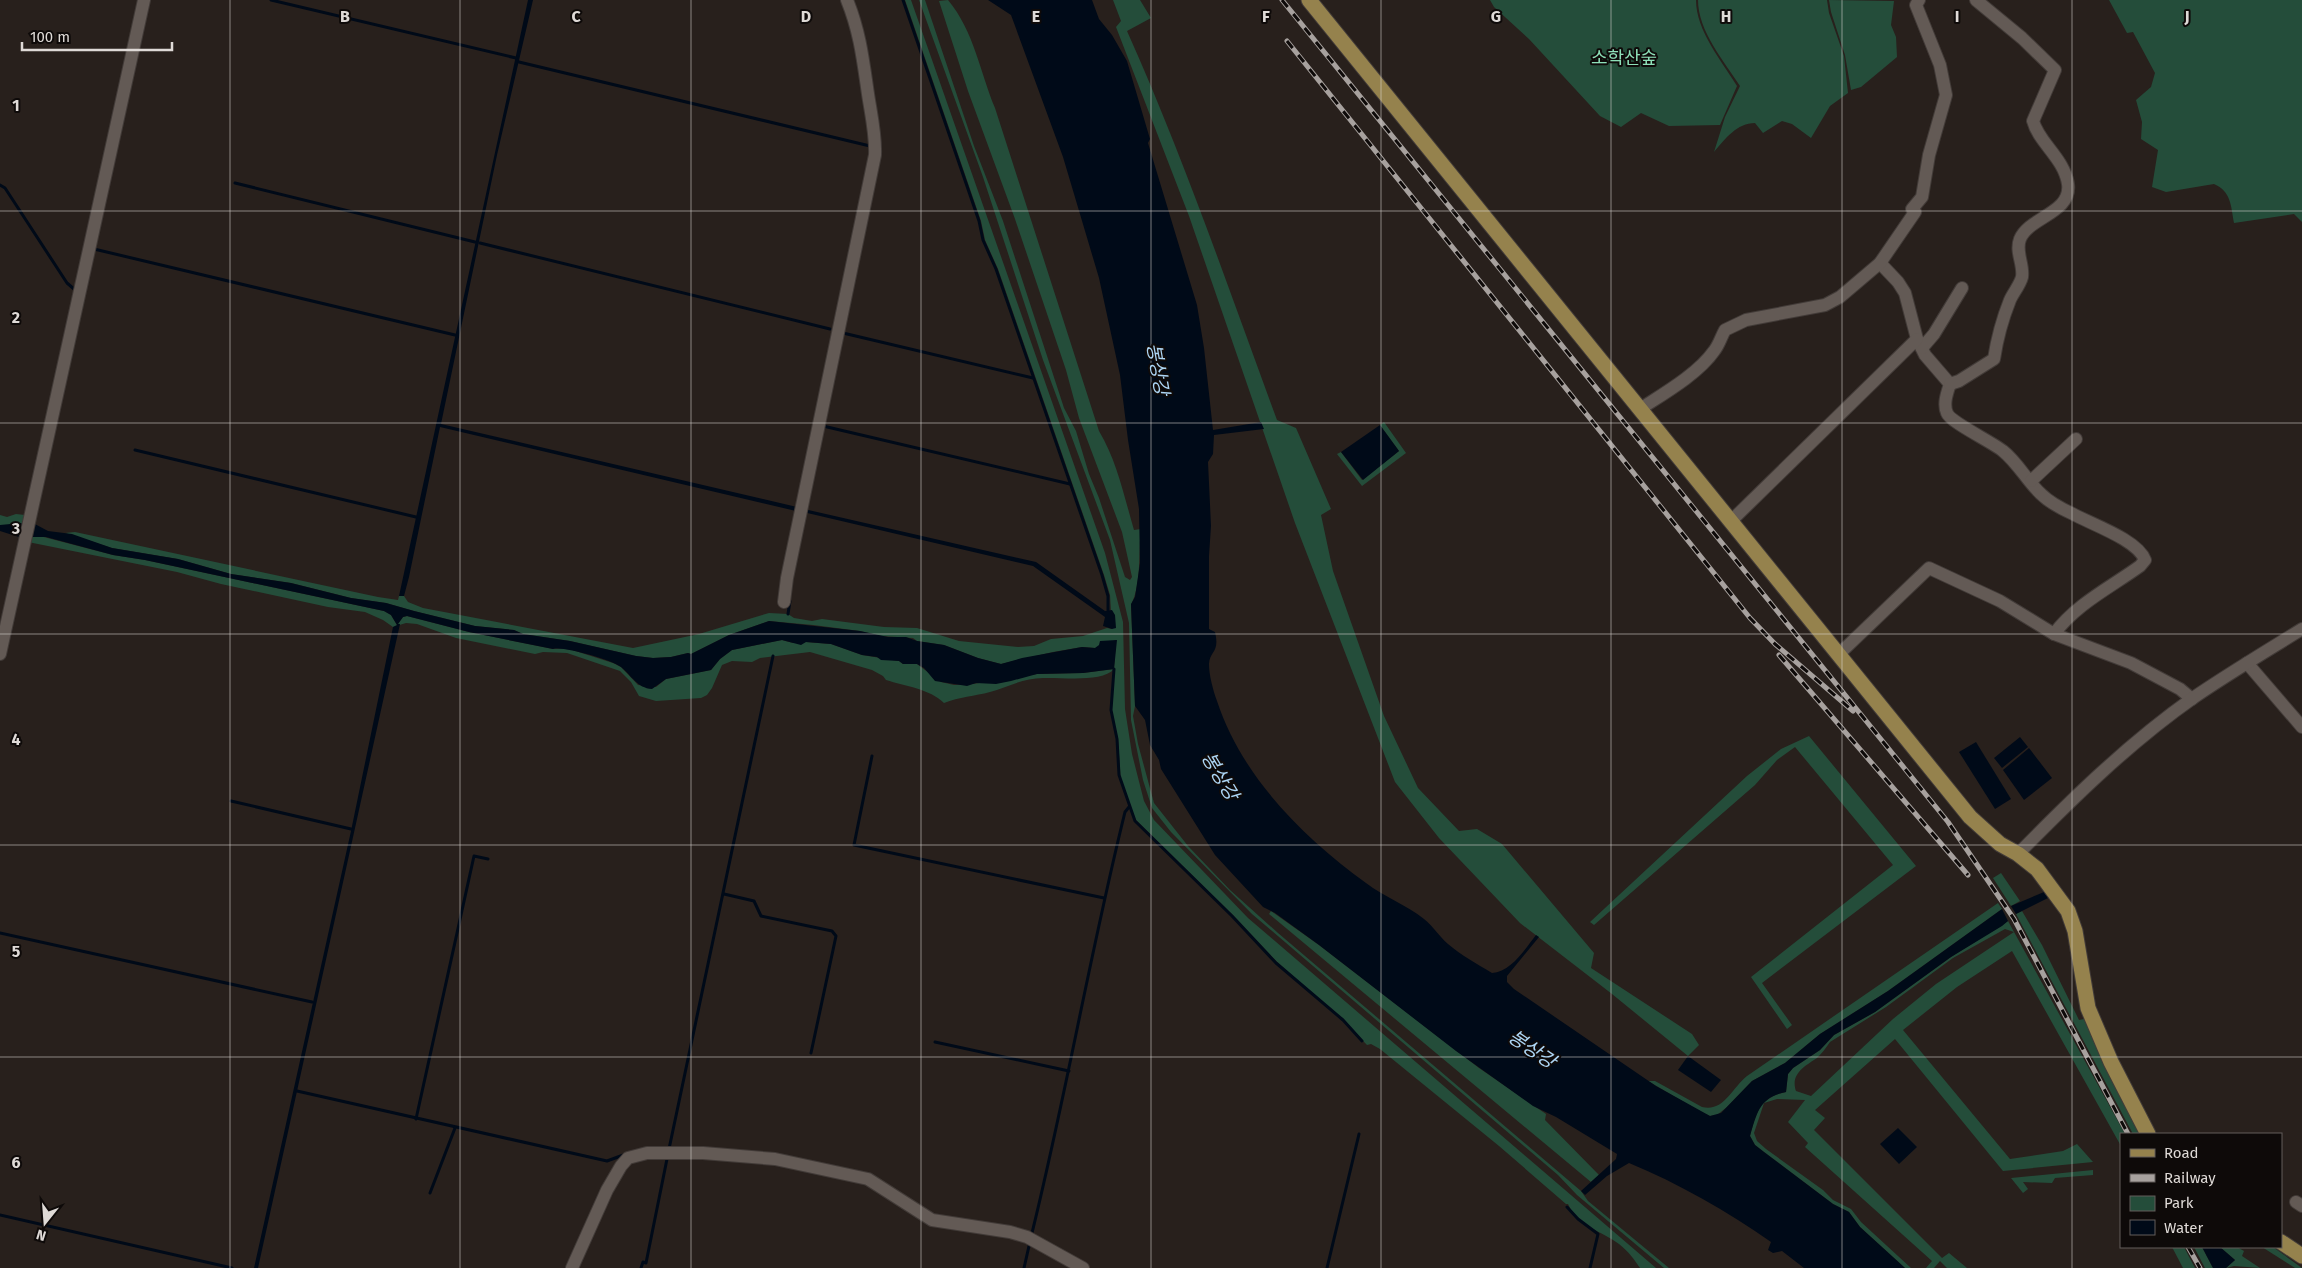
<svg xmlns="http://www.w3.org/2000/svg" width="2302" height="1268" font-family="'Fira Sans','Noto Sans KR',sans-serif">
<rect width="100%" height="100%" fill="#28201c"/>
<g fill="#244d3a" fill-rule="evenodd">
<path d="M905,0H911L1105,553L1123,622L1125,709L1132,754L1144,801L1154,820L1248,918L1656,1268H1640C1634,1259 1628,1251 1619,1244C1602,1231 1578,1227 1568,1204H1566L1499,1146L1380,1049L1371,1044L1367,1045L1343,1020L1277,962L1233,915L1136,820L1121,784L1118,739L1111,710L1116,640L1095,648L1082,647L1053,652L1001,664L978,658L944,645L917,641L913,638L881,636L860,631L813,625L769,621L729,635L691,654L688,653L671,657L653,658L636,656L570,641L523,634L514,630L475,626L414,611L386,603L351,598L291,583L231,574L178,559L112,548L65,533L75,532L378,597L398,600L399,596H404L408,602L423,608L633,648L699,634L769,613L788,614L794,618L812,621L822,619L884,627L917,628L959,641L1018,647L1034,646L1051,639L1083,636L1107,628L1112,629L1110,595L1104,575L998,269L985,240L981,221Z"/>
<path d="M919,0H925L974,146L1003,221L1064,408L1076,431L1089,474L1099,498L1125,577L1130,580L1132,577L1122,532L1079,418L1066,370L1015,219L968,91L939,1L948,0C974,31 980,72 995,108L1099,431C1117,461 1124,496 1134,530L1141,529C1138,553 1142,583 1131,605L1135,706L1133,716L1138,744L1154,803L1188,846L1230,890L1278,933L1581,1191L1588,1201L1669,1268H1664L1577,1195L1558,1175L1252,914L1171,832L1152,808L1143,780L1131,720L1129,623L1110,540L1043,360L983,177Z"/>
<path d="M1113,0H1140L1151,18L1127,31C1184,158 1229,290 1277,420L1296,428L1331,509L1321,515L1333,571L1384,716L1418,788L1459,831L1477,829L1502,844L1594,953L1591,968L1692,1034L1699,1045L1688,1056L1612,994L1520,923L1439,838L1395,782L1295,523L1189,216L1116,27L1121,21Z"/>
<path d="M1490,0H1696C1696,31 1722,61 1737,86L1720,125L1669,126L1641,113L1621,127L1600,116L1529,39L1494,7Z"/>
<path d="M1698,0H1827L1829,13L1844,56L1848,93L1830,106L1811,138L1792,124L1782,121L1763,133L1755,123C1737,123 1725,139 1714,152L1725,117L1740,86C1724,61 1698,31 1698,0Z"/>
<polygon points="1829,0 1894,1 1891,25 1896,37 1897,57 1861,87 1851,90 1845,55 1831,12"/>
<path d="M2109,0H2302V222L2294,214L2234,223C2231,206 2231,191 2214,184L2166,192L2152,187L2158,150L2141,139L2142,122L2136,100L2151,87L2155,73L2133,32L2127,33Z"/>
<polygon points="1384,422 1406,453 1362,486 1337,454 1341,452 1362,480 1399,451 1380,425"/>
<polygon points="16,514 25,515 24,525 0,525 0,515 7,517"/>
<path d="M36,535L113,555L145,560L384,611L391,615L397,625L403,617L407,616L469,632L553,649L566,648L613,663L621,667L638,685L656,687L666,679L711,670L720,659L732,650L782,640L793,643L806,642L831,644L862,655L899,661L903,664H917L941,682L954,685L973,684L1037,674L1083,673L1114,669C1102,683 1061,677 1043,678C1024,678 1007,687 990,692C975,696 959,697 944,703C930,689 905,686 886,680L883,676L872,670L810,652L760,658L752,662L732,661L722,665L712,688L707,695L701,698L656,701L639,696L631,682L620,671L567,653L543,652L535,654L456,638L417,624L406,623L393,627L383,620L365,612L328,607L221,584L177,572L28,542L30,537Z"/>
<polygon points="1809,736 1916,866 1762,983 1792,1025 1787,1029 1751,977 1893,865 1795,747 1777,760 1755,785 1594,925 1590,922 1747,776 1781,749"/>
<polygon points="2001,873 2020,901 2011,906 1993,878"/>
<path d="M1998,903L2002,909L1888,991L1820,1034L1785,1063L1752,1081L1727,1107L1717,1115L1710,1116L1699,1111L1648,1081H1655L1702,1107C1724,1112 1731,1089 1747,1076Z"/>
<polygon points="1271,911 1319,945 1479,1068 1546,1114 1545,1120 1599,1175 1591,1182 1269,914"/>
<polygon points="2022,911 2042,945 2079,1020 2084,1019 2103,1062 2142,1134 2133,1134 2016,914"/>
<path d="M2008,921L2125,1134H2121V1146L2012,951L1957,987L1903,1030L2010,1159L2063,1151L2077,1144L2093,1162L2003,1171L1895,1039L1815,1110L1825,1118L1814,1130L1942,1258L1949,1253L1967,1268H1947L1940,1261L1934,1268H1926L1932,1261L1805,1147L1808,1143L1788,1122L1805,1100L1777,1099L1764,1103L1754,1133L1757,1141L1766,1149L1823,1190L1833,1200L1851,1209L1861,1222L1911,1268H1905L1860,1227L1849,1212L1833,1204L1764,1152L1755,1145L1750,1136C1757,1111 1759,1098 1786,1092L1788,1074L1793,1068L1820,1050L1834,1035L1875,1012L1951,957ZM2005,929L2014,932L1936,984L1893,1019L1811,1096L1796,1091C1790,1074 1805,1066 1817,1058C1822,1053 1826,1048 1830,1042L1886,1007L1953,958Z"/>
<polygon points="2093,1170 2093,1175 2055,1178 2052,1183 2023,1182 2028,1189 2023,1193 2011,1178"/>
<polygon points="2172,1247 2184,1247 2195,1268 2183,1268"/>
<polygon points="2194,1247 2202,1247 2213,1268 2205,1268"/>
<polygon points="2220,1247 2237,1247 2244,1251 2242,1256 2260,1268 2234,1266 2226,1268 2235,1260"/>
<polygon points="2262,1247 2273,1247 2302,1268 2295,1268"/>
</g>
<g fill="#000a18">
<polygon points="528,0 533,0 497,155 441,424 797,507 796,511 440,427 409,577 404,596 399,596"/>
<path d="M988,0H1092L1099,19L1112,35L1127,61L1150,139L1148,143L1197,305L1204,348L1213,430L1261,422L1264,429L1214,435L1213,454L1208,462L1211,526L1209,556V629L1215,632C1220,653 1210,650 1209,664C1209,675 1213,690 1217,701C1242,777 1303,837 1366,883C1384,897 1407,905 1424,919C1433,926 1439,936 1448,944C1461,955 1477,964 1492,973C1511,972 1525,949 1536,935L1539,937L1507,976V982L1514,989L1656,1086L1710,1116L1721,1113L1752,1081L1785,1063L1820,1034L1888,991L2002,909L2008,921L2002,926L1951,957L1875,1012L1834,1035L1820,1050L1793,1068L1788,1074L1786,1092C1760,1097 1757,1112 1750,1136L1755,1145L1764,1152L1833,1204L1849,1212L1860,1227L1905,1268H1804L1782,1251L1773,1253L1768,1250L1771,1242C1728,1212 1678,1183 1629,1163L1607,1176L1585,1195L1581,1191L1616,1159L1617,1154L1556,1117L1533,1106L1456,1051L1319,945L1275,913L1263,907L1215,855L1161,769L1159,760L1150,745L1145,720L1135,706L1131,604L1135,597L1140,563L1139,509L1128,440L1120,375L1099,278L1063,157L1011,15Z"/>
<polygon points="1380,425 1399,451 1363,480 1341,452"/>
<polygon points="804,509 1036,562 1105,611 1112,610 1115,615 1116,628 1112,629 1103,626 1105,617 1033,566 803,512"/>
<polygon points="21,523 24,525 19,537 0,531 0,525"/>
<path d="M33,523L48,531L72,534L112,548L178,559L231,574L291,583L351,598L386,603L414,611L475,626L514,630L523,634L570,641L636,656L653,658L671,657L688,653L691,654L729,635L769,621L860,631L888,637H906L917,641L944,645L978,658L1001,664L1022,658L1082,647L1095,648L1099,645L1100,641L1117,640L1114,669L1083,673L1037,674L1011,681L996,684L976,683L967,686L935,681L924,668L917,664H903L899,661L881,660L877,657L862,655L831,644L806,642L801,645L782,640L732,650L720,659L711,670L666,679L652,689C637,688 632,676 621,667C611,660 564,646 553,649L469,632L407,616L403,617L398,624H400L258,1268H254L351,831L393,627L397,625L391,615L384,611L145,560L113,555L46,537H30Z"/>
<polygon points="2020,737 2028,747 2002,768 1994,758"/>
<polygon points="1976,742 2011,799 1995,809 1959,752"/>
<polygon points="2029,748 2052,778 2024,800 2003,770"/>
<polygon points="2044,892 2048,898 2016,914 2011,906"/>
<polygon points="1688,1056 1721,1080 1711,1092 1678,1070"/>
<polygon points="1898,1128 1917,1147 1899,1164 1880,1144"/>
<polygon points="2202,1247 2220,1247 2235,1260 2226,1268 2213,1268"/>
</g>
<g fill="none" stroke-linecap="round" stroke-linejoin="round">
<g stroke="#000a18" stroke-width="3">
<polyline points="271,0 516,58"/>
<polyline points="903,0 979,221 983,240 996,269 1102,575 1108,596 1108,610"/>
<polyline points="519,62 870,146"/>
<polyline points="235,183 475,242"/>
<polyline points="0,185 5,188 67,283 74,289"/>
<polyline points="480,243 830,329"/>
<polyline points="94,249 455,335"/>
<polyline points="843,333 1033,378"/>
<polyline points="823,426 1070,484"/>
<polyline points="135,450 416,517"/>
<polyline points="788,614 790,601"/>
<polyline points="1114,669 1111,710 1117,739 1119,775 1135,821 1232,916 1276,963 1343,1020 1362,1041"/>
<polyline points="872,756 854,845 1104,898"/>
<polyline points="231,801 351,829"/>
<polyline points="724,894 754,901 761,916 832,931 836,936 811,1053"/>
<polyline points="0,933 312,1002"/>
<polyline points="935,1042 1069,1071"/>
<polyline points="297,1091 607,1161 626,1154"/>
<polyline points="416,1119 474,856 488,859"/>
<polyline points="669,1149 773,656"/>
<polyline points="430,1193 455,1128"/>
<polyline points="1567,1207 1578,1219 1598,1234 1590,1268"/>
<polyline points="0,1215 232,1268"/>
<path d="M1031,1237C1066,1096 1090,953 1125,812L1129,807"/>
<polyline points="641,1268 643,1262 646,1263 667,1159"/>
<polyline points="1024,1268 1029,1246"/>
<polyline points="1327,1268 1359,1134"/>
</g>
<g stroke="#423b38" stroke-width="14">
<g id="minor">
<path d="M1880,263L1898,282L1905,293L1917,339L1925,355L1950,384C1947,393 1943,404 1947,413C1950,422 1992,442 2003,451C2018,463 2027,481 2041,494C2049,502 2062,509 2073,514C2091,524 2138,540 2145,560L2140,566C2111,587 2076,604 2054,634"/>
<polyline points="1922,348 1934,334 1962,288"/>
<path d="M1950,384L1959,381L1994,359C1997,339 2002,320 2010,300C2013,293 2020,285 2022,277C2024,264 2015,252 2020,239C2029,217 2072,213 2068,184C2064,158 2039,143 2033,121L2055,70L2022,38L1976,0"/>
<path d="M1640,409C1663,394 1698,374 1714,351C1719,345 1721,337 1725,330L1746,320L1825,305L1840,297L1880,263L1915,212L1912,209L1922,197L1929,155L1946,95L1940,65L1916,5L1919,0"/>
<polyline points="2031,481 2076,439"/>
<polyline points="1731,521 1917,339"/>
<path d="M784,602L787,578L875,155C876,135 871,114 868,94C863,60 860,32 847,0"/>
<polyline points="0,654 144,0"/>
<polyline points="1838,655 1929,568 2000,601 2054,634 2131,663 2180,689 2192,699"/>
<polyline points="2247,663 2302,727"/>
<path d="M2018,854C2072,799 2129,743 2193,698C2228,674 2265,652 2302,629"/>
<polyline points="2296,1202 2302,1206"/>
<polyline points="572,1268 607,1190 621,1166 628,1158 647,1153 703,1153 775,1159 868,1179 932,1220 1010,1232 1027,1237 1083,1268"/>
</g>
</g>
<g stroke="#423b38" stroke-width="17">
<g id="major">
<polyline points="1309,0 1970,817 2000,844 2018,854 2037,869 2068,911 2075,931 2088,1008 2111,1062 2148,1134"/>
<polyline points="2281,1242 2302,1256"/>
</g>
</g>
<use href="#minor" stroke="#635a55" stroke-width="12"/>
<use href="#major" stroke="#95824d" stroke-width="15"/>
<g stroke="#a7a19e" stroke-width="5">
<g id="rail">
<polyline points="1282,0 1948,822 2014,919 2128,1134"/>
<polyline points="1287,41 1750,618 1775,644 1853,711"/>
<polyline points="1779,655 1968,875"/>
<polyline points="2188,1247 2200,1268"/>
</g>
</g>
<use href="#rail" stroke="#0e0a09" stroke-width="3" stroke-dasharray="9" stroke-linecap="butt"/>
</g>
<path fill="none" stroke="#dfdad7" stroke-width="1" stroke-opacity="0.55" d="M230,0V1268M460,0V1268M691,0V1268M921,0V1268M1151,0V1268M1381,0V1268M1611,0V1268M1842,0V1268M2072,0V1268M0,211H2302M0,423H2302M0,634H2302M0,845H2302M0,1057H2302"/>
<g text-anchor="middle" dominant-baseline="central" stroke-width="4" stroke-linejoin="round" paint-order="stroke">
<g font-size="18" fill="#8ee0b8" stroke="#0e0a09">
<text x="1624" y="58">소학산숲</text>
</g>
<g font-size="19" font-style="italic" fill="#add5f4" stroke="#0e0a09">
<text transform="translate(1158 369) rotate(80)">봉상강</text>
<text transform="translate(1220 776) rotate(59)">봉상강</text>
<text transform="translate(1532 1049) rotate(34)">봉상강</text>
</g>
</g>
<g font-size="16" text-anchor="middle" font-weight="bold" fill="#dfdad7" stroke="#0e0a09" stroke-width="4" stroke-linejoin="round" paint-order="stroke">
<text x="345" y="22">B</text>
<text x="576" y="22">C</text>
<text x="806" y="22">D</text>
<text x="1036" y="22">E</text>
<text x="1266" y="22">F</text>
<text x="1496" y="22">G</text>
<text x="1726" y="22">H</text>
<text x="1957" y="22">I</text>
<text x="2187" y="22">J</text>
<text x="16" y="111">1</text>
<text x="16" y="323">2</text>
<text x="16" y="534">3</text>
<text x="16" y="745">4</text>
<text x="16" y="957">5</text>
<text x="16" y="1168">6</text>
</g>
<rect x="2120" y="1133" width="162" height="115" fill="#0e0a09" stroke="#625d5b"/>
<rect x="2130" y="1149" width="25" height="8" fill="#95824d" stroke="#625d5b"/>
<text x="2164" y="1158" font-size="15" fill="#dfdad7">Road</text>
<rect x="2130" y="1174" width="25" height="8" fill="#a7a19e" stroke="#625d5b"/>
<text x="2164" y="1183" font-size="15" fill="#dfdad7">Railway</text>
<rect x="2130" y="1196" width="25" height="15" fill="#244d3a" stroke="#625d5b"/>
<text x="2164" y="1208" font-size="15" fill="#dfdad7">Park</text>
<rect x="2130" y="1220" width="25" height="15" fill="#000a18" stroke="#625d5b"/>
<text x="2164" y="1233" font-size="15" fill="#dfdad7">Water</text>
<g transform="translate(45 1223) rotate(197)" stroke="#0e0a09" stroke-width="4" paint-order="stroke">
<path d="M0-4L9 19L0 12L-9 19Z" fill="#dfdad7"/>
<text y="-8" font-size="14" font-weight="bold" text-anchor="middle" fill="#dfdad7">N</text>
</g>
<path d="M22 42v8h150v-8" fill="none" stroke="#dfdad7" stroke-width="2.5"/>
<text x="30" y="42" font-size="15" fill="#dfdad7" stroke="#0e0a09" stroke-width="4" paint-order="stroke">100 m</text>
</svg>
